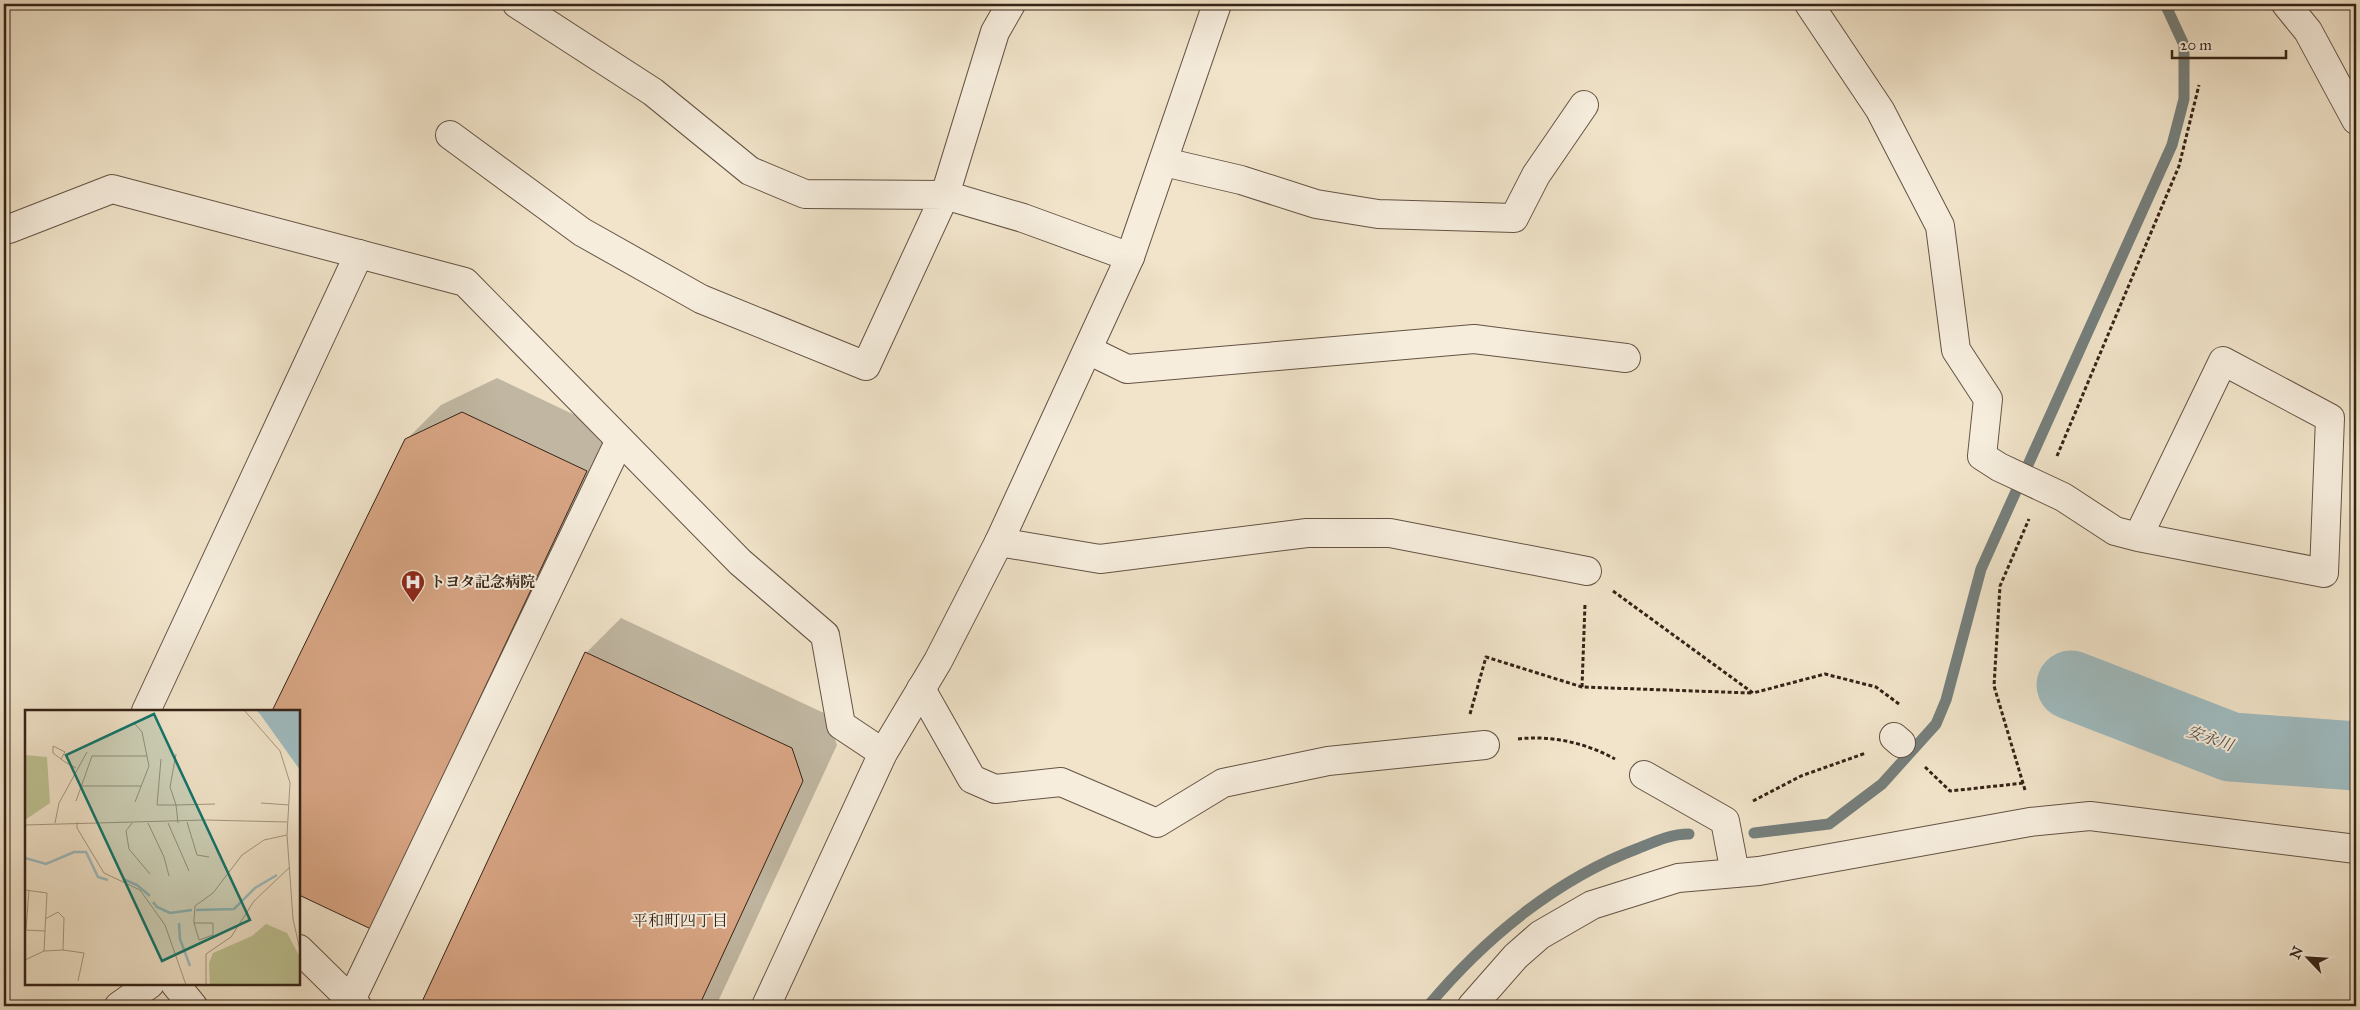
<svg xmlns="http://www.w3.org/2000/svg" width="2360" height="1010" font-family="'IM FELL Great Primer','Noto Serif JP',serif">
<rect width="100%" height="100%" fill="#f1e4ca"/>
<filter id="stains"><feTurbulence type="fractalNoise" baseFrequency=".004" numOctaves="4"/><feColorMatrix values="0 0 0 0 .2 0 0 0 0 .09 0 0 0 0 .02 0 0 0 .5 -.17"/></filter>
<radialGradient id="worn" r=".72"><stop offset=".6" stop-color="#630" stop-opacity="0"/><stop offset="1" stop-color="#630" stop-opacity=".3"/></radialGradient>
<g fill="#0003">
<polygon points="497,378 621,437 371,928 299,894 299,711 274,711 406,440 441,405"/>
<polygon points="621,618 826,714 837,745 716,1006 422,1006 586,653"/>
</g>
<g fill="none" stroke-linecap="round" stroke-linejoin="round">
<g stroke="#757f7d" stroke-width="11">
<polyline points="1754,833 1829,824 1882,784 1936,724 1946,700 1981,569 2172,145 2184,99 2184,45 2165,4"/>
<path d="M1428,1006C1484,939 1556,879 1639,848C1656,841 1671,834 1689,834"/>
</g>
<polyline stroke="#9fbcc1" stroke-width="69" points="2071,685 2231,747 2356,756"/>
</g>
<g fill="#d8a584" stroke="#362317">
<polygon points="462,412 587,471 371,929 299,895 299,711 272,711 405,439"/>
<polygon points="585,652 792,748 803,781 699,1006 420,1006"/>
</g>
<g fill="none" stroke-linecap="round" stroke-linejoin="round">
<g stroke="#655344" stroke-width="30">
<g id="minor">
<polyline points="1011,4 995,32 945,195 1023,218 1130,257"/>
<polyline points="1809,4 1880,110 1940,226 1956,350 1988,399 1982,456 1999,467 2063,497 2115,531 2138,537 2324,573 2330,418 2223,361 2138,537"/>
<polyline points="2286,4 2308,31 2356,120"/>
<polyline points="450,135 582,232 701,299 866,366 945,195 805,194 750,171 653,92 517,4"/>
<polyline points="1164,162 1241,180 1316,204 1378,214 1514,218 1536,175 1584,105"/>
<polyline points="9,229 112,189 465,282 740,562 825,635 841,725 883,753"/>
<polyline points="1088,350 1127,369 1474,339 1626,358"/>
<polyline points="999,542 1100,559 1307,533 1390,533 1587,571"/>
<polyline points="921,689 972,779 995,789 1061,782 1157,823 1223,783 1328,761 1485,745"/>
<polyline points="146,711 359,254"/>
<polyline points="1894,737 1901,743"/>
<polyline points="1644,775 1725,821 1735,873"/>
<polyline points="299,949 357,1006"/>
<polyline points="175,984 193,1006"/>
<polyline points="351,1000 620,440"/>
<polyline points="119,1006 150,984"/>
<polyline points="766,1006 883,753 938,661 999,542 1130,257 1217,4"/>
<polyline points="1472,1006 1516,956 1540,935 1592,905 1678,878 1759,871 2030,822 2090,816 2356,849"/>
</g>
</g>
<g stroke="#362317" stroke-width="3" stroke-dasharray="4 2.5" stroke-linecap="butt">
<polyline points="2057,456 2179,166 2199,85"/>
<polyline points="1613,591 1753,693 1825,674 1876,687 1899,704"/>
<polyline points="1582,687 1585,604"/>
<polyline points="1470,714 1486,657 1582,687 1751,693"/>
<path d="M1518,739C1551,735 1586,743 1615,759"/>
<polyline points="1925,767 1950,791 2024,783"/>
<polyline points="2025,790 1994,686 2000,586 2029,519"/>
<polyline points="1753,801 1801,776 1866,753"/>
</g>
<use href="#minor" stroke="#f6eddd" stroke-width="28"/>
</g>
<defs>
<g id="hospital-pin" transform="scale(1.25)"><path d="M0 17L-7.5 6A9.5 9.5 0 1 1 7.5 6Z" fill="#8f2418" stroke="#f6eddd"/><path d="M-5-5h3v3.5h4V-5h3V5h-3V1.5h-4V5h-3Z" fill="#fff"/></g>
</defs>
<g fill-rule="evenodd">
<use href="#hospital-pin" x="413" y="582"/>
</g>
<g text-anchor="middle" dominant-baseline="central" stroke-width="4" stroke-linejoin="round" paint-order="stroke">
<g font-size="15" font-weight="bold" fill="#362317" stroke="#f6eddd" text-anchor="start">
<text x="430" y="582">トヨタ記念病院</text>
</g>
<g font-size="16" font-style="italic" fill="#56514a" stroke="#f6eddd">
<text transform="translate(2210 738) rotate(19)">安永川</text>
</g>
<g font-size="16" fill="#362317" stroke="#f6eddd">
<text x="680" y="920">平和町四丁目</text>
</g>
</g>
<g transform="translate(25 710)">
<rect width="275" height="275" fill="#f1e4ca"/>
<path d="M0,45L22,47L25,93L0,110ZM241,214L262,223L275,247V275H185L184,253L188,243L227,226Z" fill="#bec394"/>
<path d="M231,0H275V60L235,4Z" fill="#9fbcc1"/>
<path fill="none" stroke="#9fbcc1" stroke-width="2.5" d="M0,148L21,154L49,142H61L73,167L83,170M98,169L112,175L125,186M128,192L132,197L145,203L167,200M171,200L209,199L230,178L252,165M154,213L155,229L165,256"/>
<path fill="none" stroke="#a69782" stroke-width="1" d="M219,0L255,41L265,73L262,125L268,209L275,240M110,14L117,22L124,56L110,92M36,49L40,42L28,36V43L40,52L51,58M136,49L132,95H151L145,77L151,44M56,76H116M51,91L67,46H122M236,93L264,95M52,112V118L79,163L115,180L140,215L161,275M162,112L172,145L184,147M30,113L34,93L62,42M107,113L101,121L104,139L125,164M123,113L139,147L144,166M143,113L164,161M153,113L151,95L190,94M0,115L180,110L262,112M0,180L22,183L20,221L0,220M169,213H188V225L174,230L169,213V210L170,196L188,183L217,145L239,130L262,125M1,220L4,180M20,221L19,241L38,240L39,208L33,202L20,209M38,240L59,243L53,271M0,250L19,241M181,275V244L206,227L229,191L265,157"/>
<path fill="#0f766e" fill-opacity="0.15" stroke="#0f766e" stroke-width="2.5" d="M129,4L225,210L137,251L41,45Z"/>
<rect width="275" height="275" fill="none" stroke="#362317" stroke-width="2.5"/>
</g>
<rect width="2360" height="1010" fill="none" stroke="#f1e4ca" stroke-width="20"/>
<rect x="5" y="5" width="2350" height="1000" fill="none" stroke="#362317" stroke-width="2.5"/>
<rect x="10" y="10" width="2340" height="990" fill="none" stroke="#362317"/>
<g transform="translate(2308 958) rotate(295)" stroke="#f6eddd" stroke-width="4" paint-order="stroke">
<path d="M0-4L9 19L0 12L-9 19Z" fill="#362317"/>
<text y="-8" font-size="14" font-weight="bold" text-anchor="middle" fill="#362317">N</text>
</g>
<path d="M2172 50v8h114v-8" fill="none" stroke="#362317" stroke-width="2.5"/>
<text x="2180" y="50" font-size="15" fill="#362317" stroke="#f6eddd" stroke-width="4" paint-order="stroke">20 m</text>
<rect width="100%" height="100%" filter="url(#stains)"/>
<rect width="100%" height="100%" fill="url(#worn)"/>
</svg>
